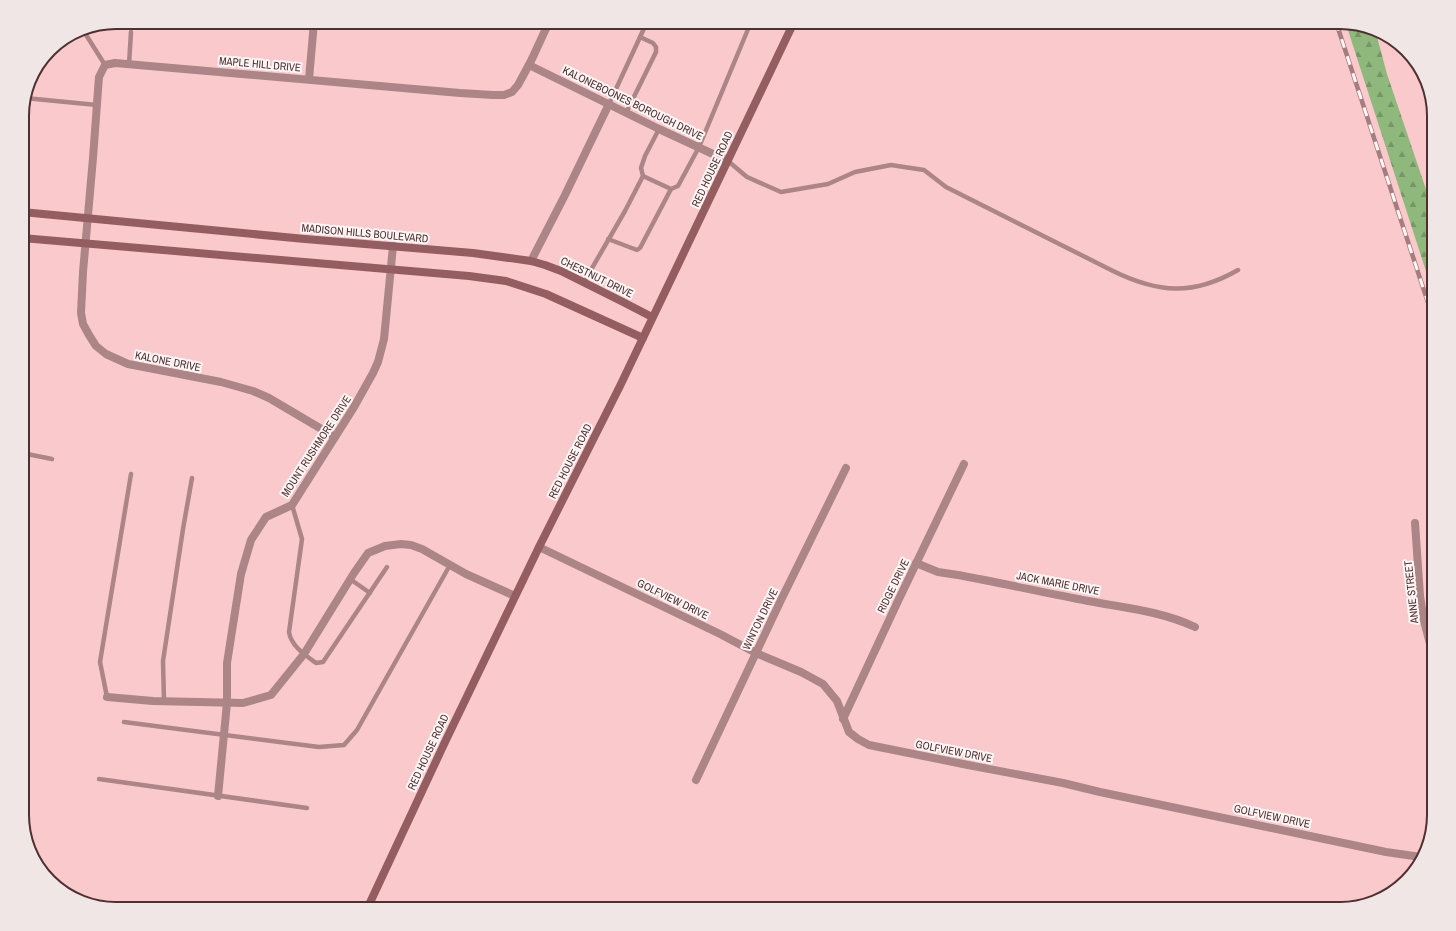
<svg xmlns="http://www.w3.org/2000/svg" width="1456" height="931" font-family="'Archivo Narrow',sans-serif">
<defs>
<pattern id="forest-firs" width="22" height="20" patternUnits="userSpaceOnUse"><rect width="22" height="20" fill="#8fb87d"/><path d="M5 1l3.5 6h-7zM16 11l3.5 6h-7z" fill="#779667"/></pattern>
</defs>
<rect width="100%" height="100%" fill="#fac9cb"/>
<polygon fill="url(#forest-firs)" points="1346,24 1376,33 1387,74 1434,213 1434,296"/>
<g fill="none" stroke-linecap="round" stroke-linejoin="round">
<g stroke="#ac8586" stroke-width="4.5">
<polyline points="83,30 105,65"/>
<polyline points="58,46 86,28"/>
<polyline points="129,64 131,32"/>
<polyline points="25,98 97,105"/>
<polyline points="609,104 647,22"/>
<polyline points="626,113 656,52 656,47 653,43 640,37"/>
<path d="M728,161L747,177L781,192L828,184L855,172L891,165L924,170L946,187L1113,271C1158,293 1193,296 1238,270"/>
<polyline points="643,176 671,189"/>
<polyline points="608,239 637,250 640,248 671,189 678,186 699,147 751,22"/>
<polyline points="584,282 625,211 643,176 641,168 645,156 659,129"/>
<polyline points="22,453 52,459"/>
<path d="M292,505L302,539L289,632C291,646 305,655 316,663L323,662L387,567"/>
<polyline points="350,579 370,593"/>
<polyline points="107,697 100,662 131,474"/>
<polyline points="164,701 163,661 183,529 192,478"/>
<polyline points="124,722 319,747 344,745 357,730 450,565"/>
<polyline points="99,779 307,808"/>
</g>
<g stroke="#ac8586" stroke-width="8">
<polyline points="529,65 659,129 728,161"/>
<polyline points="309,79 314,22"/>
<polyline points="531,261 565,195 609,104"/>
<polyline points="335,437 269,398 253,391 221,382 128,364 106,354 96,346 89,335 83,324 81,313 83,272 93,158 98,90 99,77 105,65 115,63 460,93 493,95 504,95 512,92 518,85 531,61 549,22"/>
<polyline points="1415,523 1420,596 1424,621 1434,659"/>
<polyline points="539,547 720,634 756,653 801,672 823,684 837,701 849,732 858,739 869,745 968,765 1063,783 1100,792 1386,852 1421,857"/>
<path d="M916,563L938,572L958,575C1002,583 1045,593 1088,601C1125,608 1161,611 1195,627"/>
<polyline points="107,697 153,701 243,703 271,695 304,654 354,573 368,553 385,546 401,544 411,545 422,549 466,574 515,596"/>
<polyline points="843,719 898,601 964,464"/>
<polyline points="696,780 781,600 846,468"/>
<polyline points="218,796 227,703 227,663 241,574 251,540 266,517 292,505 354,407 373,373 378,362 384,339 393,246"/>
</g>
<g stroke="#945d60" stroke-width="8">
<polyline points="22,212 305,239 473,253 531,261 545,265 561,271 623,302 652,317"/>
<polyline points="22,238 469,276 506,281 546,294 643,338"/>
<polyline points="367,909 445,742 539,547 620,386 794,22"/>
</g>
<g stroke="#a57d7e" stroke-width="4.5">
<polyline id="rail" points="1336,22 1434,321"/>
</g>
<use href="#rail" stroke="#fff6f6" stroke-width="3" stroke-dasharray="9" stroke-linecap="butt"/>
</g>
<g text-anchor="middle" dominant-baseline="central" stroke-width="4" stroke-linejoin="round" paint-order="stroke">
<g font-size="11" fill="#4f3031" stroke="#fff6f6">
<text transform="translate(260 64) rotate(5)">MAPLE HILL DRIVE</text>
<text transform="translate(633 103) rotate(26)">KALONEBOONES BOROUGH DRIVE</text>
<text transform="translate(712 169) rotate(-65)">RED HOUSE ROAD</text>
<text transform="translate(365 233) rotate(5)">MADISON HILLS BOULEVARD</text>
<text transform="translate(597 277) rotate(26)">CHESTNUT DRIVE</text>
<text transform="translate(168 361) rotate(11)">KALONE DRIVE</text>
<text transform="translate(316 446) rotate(-57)">MOUNT RUSHMORE DRIVE</text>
<text transform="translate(570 461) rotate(-63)">RED HOUSE ROAD</text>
<text transform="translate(1058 583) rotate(11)">JACK MARIE DRIVE</text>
<text transform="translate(893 586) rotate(-64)">RIDGE DRIVE</text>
<text transform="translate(1411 592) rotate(-96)">ANNE STREET</text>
<text transform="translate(673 599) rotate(26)">GOLFVIEW DRIVE</text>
<text transform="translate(760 619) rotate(-64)">WINTON DRIVE</text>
<text transform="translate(954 751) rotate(11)">GOLFVIEW DRIVE</text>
<text transform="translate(428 752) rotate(-65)">RED HOUSE ROAD</text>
<text transform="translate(1272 816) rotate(12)">GOLFVIEW DRIVE</text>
</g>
</g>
<path d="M0 0H1456V931H0ZM116 29H1340A87 87 0 0 1 1427 116V815A87 87 0 0 1 1340 902H116A87 87 0 0 1 29 815V116A87 87 0 0 1 116 29Z" fill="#f1e6e6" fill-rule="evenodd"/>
<path fill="none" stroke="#4f3031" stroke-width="2" d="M116 29H1340A87 87 0 0 1 1427 116V815A87 87 0 0 1 1340 902H116A87 87 0 0 1 29 815V116A87 87 0 0 1 116 29Z"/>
</svg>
